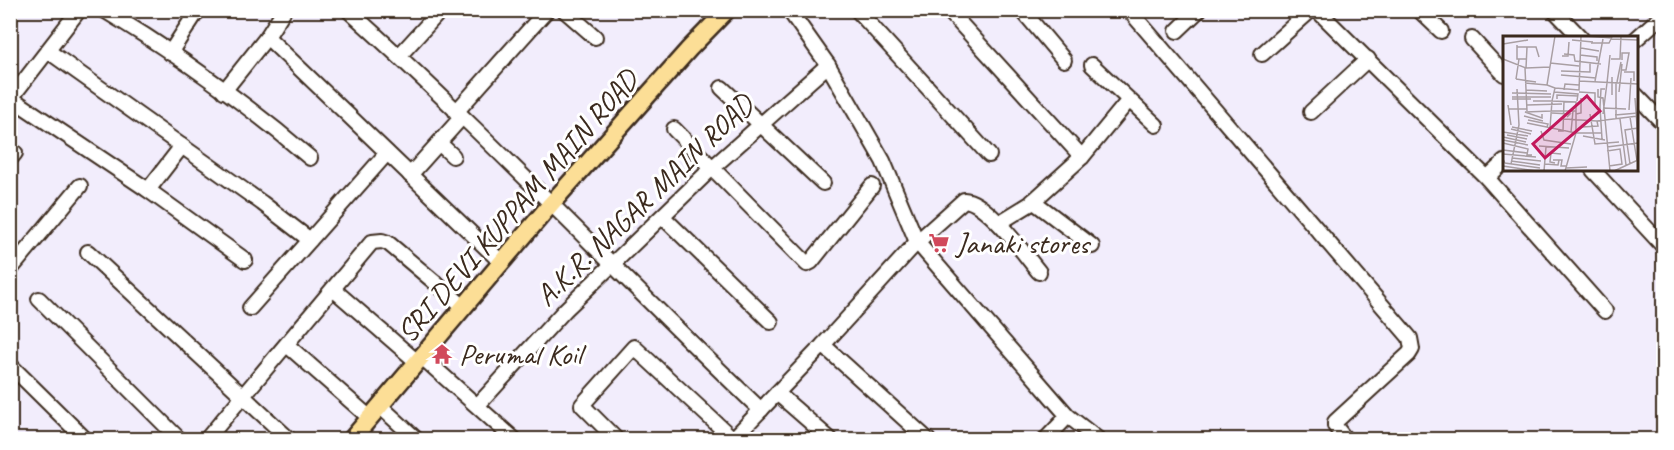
<svg xmlns="http://www.w3.org/2000/svg" width="1674" height="450" font-family="Caveat,sans-serif">
<rect width="100%" height="100%" fill="#f2edfc"/>
<filter id="ink" filterUnits="userSpaceOnUse"><feTurbulence type="fractalNoise" baseFrequency=".0167" numOctaves="2"/><feDisplacementMap in="SourceGraphic" scale="12" xChannelSelector="R" yChannelSelector="G"/><feConvolveMatrix kernelMatrix="1 2 1 2 8 2 1 2 1" color-interpolation-filters="sRGB"/></filter>
<g filter="url(#ink)">
<g fill="none" stroke-linecap="round" stroke-linejoin="round">
<g stroke="#3b2a1e" stroke-width="18">
<g id="minor">
<polyline points="79,10 11,98 148,190 245,260"/>
<path d="M104,10C177,54 246,103 310,158"/>
<path d="M348,10C491,138 622,278 761,410"/>
<polyline points="564,10 595,37"/>
<polyline points="789,10 828,65 883,161 917,242 1068,416 1099,440"/>
<polyline points="857,10 989,155"/>
<polyline points="948,10 1082,157"/>
<polyline points="1022,10 1064,60"/>
<polyline points="1129,10 1410,338 1412,349 1409,354 1335,422 1335,426 1346,440"/>
<polyline points="1317,10 1487,178 1605,311"/>
<polyline points="1419,10 1441,31"/>
<polyline points="1554,10 1581,38"/>
<polyline points="1177,31 1199,10"/>
<polyline points="267,37 501,262"/>
<polyline points="1472,39 1504,74"/>
<polyline points="1636,39 1664,14"/>
<polyline points="48,51 262,203 310,240"/>
<polyline points="170,53 198,10"/>
<polyline points="1262,54 1311,10"/>
<polyline points="399,56 441,10"/>
<polyline points="1092,65 1156,125"/>
<polyline points="722,88 823,183"/>
<polyline points="224,91 267,37 284,10"/>
<polyline points="1636,95 1664,124"/>
<polyline points="456,112 547,10"/>
<polyline points="1311,112 1368,59"/>
<polyline points="674,129 807,264 811,262 872,186"/>
<polyline points="439,143 453,156"/>
<polyline points="10,159 15,153"/>
<polyline points="1593,170 1664,247"/>
<polyline points="410,175 461,118"/>
<polyline points="1487,178 1504,162"/>
<polyline points="148,190 182,146"/>
<polyline points="1033,201 1092,246"/>
<polyline points="663,217 771,322"/>
<polyline points="999,223 1030,204 1082,157 1129,100"/>
<polyline points="88,252 290,440"/>
<polyline points="10,270 80,186"/>
<polyline points="333,289 416,361"/>
<polyline points="39,299 180,440"/>
<polyline points="250,308 387,153"/>
<polyline points="287,345 370,418"/>
<polyline points="823,345 928,440"/>
<polyline points="421,356 515,440"/>
<polyline points="10,365 86,440"/>
<polyline points="777,393 831,440"/>
<polyline points="478,405 565,310 712,168 828,65"/>
<polyline points="380,406 417,440"/>
<polyline points="206,440 372,242 382,241 388,243 463,306"/>
<polyline points="617,440 582,405 634,347 733,439"/>
<path d="M732,440L823,345L917,242L964,200C987,201 1024,254 1039,272"/>
<polyline points="1045,440 1068,416"/>
</g>
</g>
<g stroke="#3b2a1e" stroke-width="21">
<polyline id="major" points="351,440 551,204 689,49 727,10"/>
</g>
<use href="#minor" stroke="#fff" stroke-width="14"/>
<use href="#major" stroke="#fcde96" stroke-width="16"/>
</g>
</g>
<defs>
<g id="supermarket-bare" transform="scale(1.62)"><path d="M-6-5.5h2.5l.6 2H6L4.5 2H-2.5L-4.4-4H-6ZM-1.5 3.2a1.3 1.3 0 1 0 .1 0ZM3 3.2a1.3 1.3 0 1 0 .1 0Z" fill="#d1495b" stroke="#fff" stroke-width="2.5" paint-order="stroke"/></g>
<g id="temple-bare" transform="scale(1.62)"><path d="M0-6L5-2H3V0L6.5 2.5H4V6H1.5V3h-3V6H-4V2.5H-6.5L-3 0V-2H-5Z" fill="#d1495b" stroke="#fff" stroke-width="2.5" paint-order="stroke"/></g>
</defs>
<g fill-rule="evenodd">
<use href="#supermarket-bare" x="939" y="243"/>
<use href="#temple-bare" x="442" y="354"/>
</g>
<g text-anchor="middle" dominant-baseline="central" stroke-width="6" stroke-linejoin="round" paint-order="stroke">
<g font-size="30" fill="#3b2a1e" stroke="#fff">
<text transform="translate(644 200) rotate(-44)">A.K.R. NAGAR MAIN ROAD</text>
<text transform="translate(517 206) rotate(-49)">SRI DEVI KUPPAM MAIN ROAD</text>
</g>
<g font-size="30" fill="#3b2a1e" stroke="#fff" text-anchor="start">
<text x="956" y="243">Janaki stores</text>
<text x="459" y="354">Perumal Koil</text>
</g>
</g>
<g transform="translate(1503 36)">
<rect width="135" height="135" fill="#f2edfc"/>
<path fill="none" stroke="#a99fa3" stroke-width="1.5" d="M52,0L44,49L52,52L49,65L73,66V97L62,135M82,0L109,2M108,3L135,4M69,4L90,6M88,7H106L109,1M0,8L25,4M14,9V23H24M14,11H33L36,21M78,12L96,15M61,18L71,19L72,25L98,28M77,19L94,21V25M59,20H65L66,6M0,23L23,32L47,31M108,23H117L118,0M47,27L76,30M22,32L24,75M23,32L24,11M119,34H123L126,17H119V24M58,35L87,36V27M121,36H131V45M58,39L93,42M109,41V59M13,43L16,23M13,43L33,46M76,45L135,48M92,45L100,3M114,46L118,26M22,47L44,49M104,47L107,19M52,52L76,54L78,0M95,53V61L100,62L107,135M23,54L44,55M61,54L62,48L76,49M51,56L75,58L74,65M76,56L92,57V70M116,56L119,28M9,57L48,58M9,61H48M132,62L135,104M9,63H28M54,63V59L75,60M30,65H49L47,92M5,69L8,89M24,69L59,68M100,72L123,73M5,73H24M126,74L128,42M49,75H73M49,77L67,78L64,81M39,78V82L22,76L49,75M73,78L78,77V62M87,78L92,108L116,106M100,78L104,47M112,79L135,77M21,80L40,85M127,81L134,125M61,83L94,85L135,80M113,83V46M117,83L123,129M25,84L45,88L44,91M24,87L73,97H99M9,91L29,95M79,91L95,90L94,85M8,93L28,98M38,95L41,104L68,108M55,95H60L61,65M0,96L25,100M68,96L70,75M4,99L24,103M80,100L102,104M0,101L23,106M99,103L97,71L98,53H102M0,104L25,109M0,107L25,113L24,119H29M36,110L66,112M104,111L135,107M0,114L24,117M104,115L117,113L119,128L106,130M0,118L33,121M9,122L38,125M0,123L2,127L37,132M50,124H59L58,130H64M8,125L37,129M52,127L47,126L48,117L58,118M8,128L16,89L14,53M42,128L55,129L56,124M127,128L122,94L135,92M0,130L33,135M63,132L84,131M41,135L43,111M111,135L135,124"/>
<path fill="#c2185b" fill-opacity="0.15" stroke="#c2185b" stroke-width="3" d="M84,60L97,75L42,122L30,108Z"/>
<rect width="135" height="135" fill="none" stroke="#3b2a1e" stroke-width="3"/>
</g>
<rect width="1674" height="450" fill="none" stroke="#fff" stroke-width="36"/>
<rect x="18" y="18" width="1638" height="414" fill="none" stroke="#3b2a1e" stroke-width="2" filter="url(#ink)"/>
</svg>
